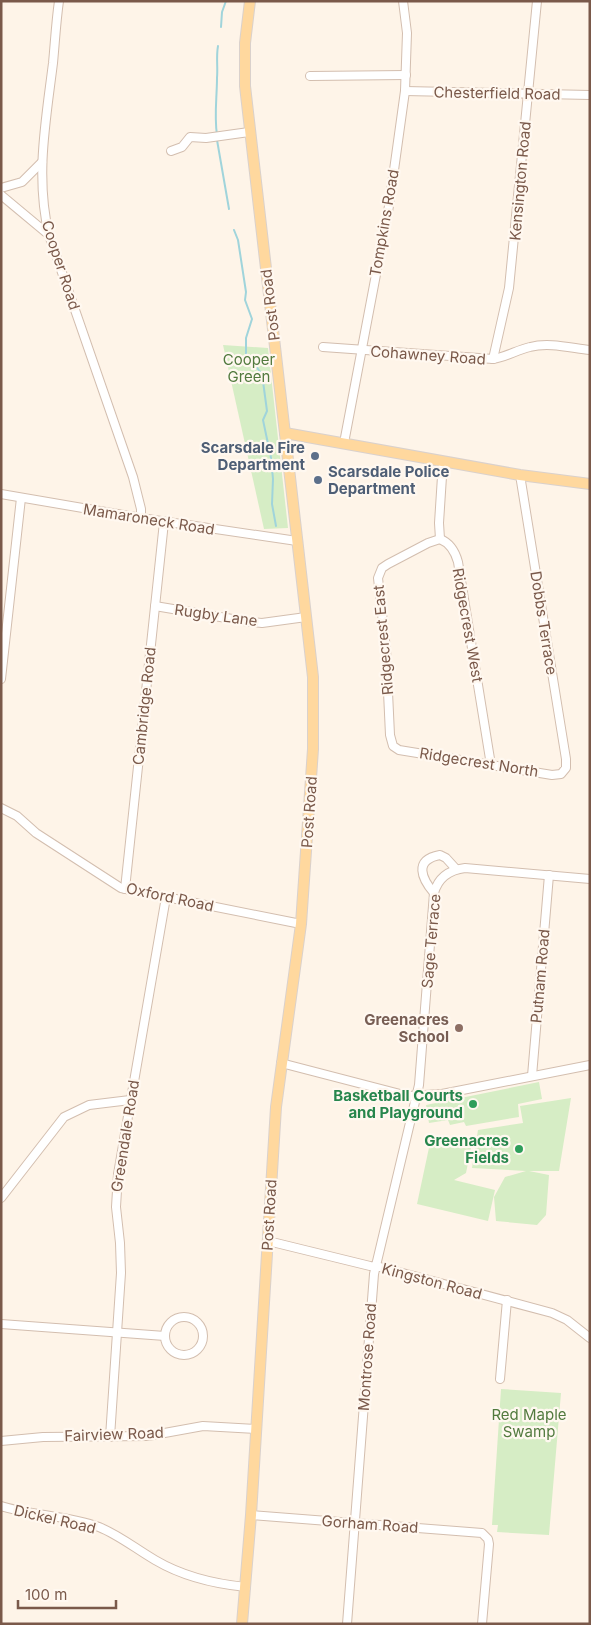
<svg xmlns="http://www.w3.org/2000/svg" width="591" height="1625" font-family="Inter,sans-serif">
<rect width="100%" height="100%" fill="#fef4e8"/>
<g fill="#d6edc5">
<polygon points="223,345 268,348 288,528 264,529"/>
<polygon points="539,1082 542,1099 518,1104 519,1117 466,1126 464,1122 450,1125 448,1120 429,1123 426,1105"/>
<polygon points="571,1098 559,1171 529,1171 549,1175 546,1215 537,1225 496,1221 494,1197 505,1177 526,1171 472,1168 478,1130 523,1123 520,1106"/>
<polygon points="439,1138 472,1143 466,1173 454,1180 495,1190 488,1221 417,1204 430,1143"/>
<polygon points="501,1389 561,1393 549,1535 497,1532 498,1525 492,1525"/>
</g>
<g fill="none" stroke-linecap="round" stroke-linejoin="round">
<g stroke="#a0d4db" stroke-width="2">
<polyline points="221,27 222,12 226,1"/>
<path d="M217,135C214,116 217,97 217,78C218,67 216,57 218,46"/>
<polyline points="217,140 229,209"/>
<polyline points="234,230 238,240 246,292 245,300 252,319 246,338 246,354 262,374 267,411 263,420 271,458 273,479 272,504 276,526"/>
</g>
<g stroke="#d3beaf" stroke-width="10">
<g id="minor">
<path d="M59,1C56,22 55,42 53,63C46,120 35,177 49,235L133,477L141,509V518"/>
<polyline points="310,76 406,75"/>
<polyline points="405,91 590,95"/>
<polyline points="171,151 182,147 190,137 206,138 249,132"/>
<polyline points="1,188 22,182 42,162"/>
<polyline points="1,195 49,235"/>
<path d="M323,347L493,359C506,357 517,350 530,347C549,342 571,348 590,350"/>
<polyline points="493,359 509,288 537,1"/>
<polyline points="344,443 389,206 405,91 407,33 403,1"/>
<polyline points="1,494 141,518 297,541"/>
<polyline points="440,539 428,543 388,564 382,568 378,578 386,649 390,735 393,746 399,750 552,775 561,774 566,768 566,759 520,475"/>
<path d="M440,539C450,543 455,551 458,562L491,765"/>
<polyline points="440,539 439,523 443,461"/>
<polyline points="155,606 250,622 262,623 306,617"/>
<polyline points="1,679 21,498"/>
<polyline points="1,808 17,816 36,833 121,888 301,924"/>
<polyline points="125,889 164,522"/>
<path d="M434,893C422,879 413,860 440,855L446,858L456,869"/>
<polyline points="281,1063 408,1096 442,1094 590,1065"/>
<polyline points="532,1076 549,875"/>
<polyline points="1,1198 64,1117 89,1105 130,1100"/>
<polyline points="268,1241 370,1266 380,1267 552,1313 567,1320 590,1338"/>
<circle cx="184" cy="1336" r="19"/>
<polyline points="1,1324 165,1336"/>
<polyline points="500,1379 507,1300"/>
<polyline points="110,1437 121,1273 120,1243 116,1207 118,1174 166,897"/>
<polyline points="1,1441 43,1437 148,1436 203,1426 256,1429"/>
<path d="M1,1506C33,1516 67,1515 99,1527C119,1535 136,1549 155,1560C182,1576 215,1584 246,1587"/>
<polyline points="251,1515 482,1533 488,1539 489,1544 482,1624"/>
<path d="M347,1624L374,1274L419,1085L434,893C438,878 449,870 465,868L590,879"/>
</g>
</g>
<g stroke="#dad1cc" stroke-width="12">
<g id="major">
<polyline points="285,433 520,475 590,484"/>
<polyline points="242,1624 251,1515 276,1107 301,924 313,749 313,677 245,86 245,43 250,1"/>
</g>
</g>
<use href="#minor" stroke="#fff" stroke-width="8"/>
<use href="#major" stroke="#ffd89e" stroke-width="10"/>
</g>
<g fill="#5c6f8a" stroke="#fff8f0" stroke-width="2">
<circle cx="315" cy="456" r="5"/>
<circle cx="318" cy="480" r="5"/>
</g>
<circle fill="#8d6e63" stroke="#fff8f0" stroke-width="2" cx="459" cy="1028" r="5"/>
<g fill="#2e9e5b" stroke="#fff8f0" stroke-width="2">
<circle cx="473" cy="1104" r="5"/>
<circle cx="519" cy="1149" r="5"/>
</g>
<g text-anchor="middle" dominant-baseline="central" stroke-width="4.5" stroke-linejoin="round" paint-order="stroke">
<g font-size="15" fill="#7a594a" stroke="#fff8f0">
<text transform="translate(497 93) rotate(1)">Chesterfield Road</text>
<text transform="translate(520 181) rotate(-85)">Kensington Road</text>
<text transform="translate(384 223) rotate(-80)">Tompkins Road</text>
<text transform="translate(61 265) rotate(72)">Cooper Road</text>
<text transform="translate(270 305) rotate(-97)">Post Road</text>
<text transform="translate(428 355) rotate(4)">Cohawney Road</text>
<text transform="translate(149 519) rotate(9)">Mamaroneck Road</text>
<text transform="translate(216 615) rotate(8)">Rugby Lane</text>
<text transform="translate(544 623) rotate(81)">Dobbs Terrace</text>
<text transform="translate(468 625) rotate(80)">Ridgecrest West</text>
<text transform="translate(383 640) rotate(-95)">Ridgecrest East</text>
<text transform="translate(144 706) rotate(-84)">Cambridge Road</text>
<text transform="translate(479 762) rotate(9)">Ridgecrest North</text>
<text transform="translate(309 812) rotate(-86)">Post Road</text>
<text transform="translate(170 897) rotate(12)">Oxford Road</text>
<text transform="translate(431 941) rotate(-85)">Sage Terrace</text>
<text transform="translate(540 976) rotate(-85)">Putnam Road</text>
<text transform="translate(125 1136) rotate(-81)">Greendale Road</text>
<text transform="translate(269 1215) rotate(-87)">Post Road</text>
<text transform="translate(432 1281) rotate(15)">Kingston Road</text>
<text transform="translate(367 1357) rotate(-86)">Montrose Road</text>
<text transform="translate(114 1434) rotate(-2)">Fairview Road</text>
<text transform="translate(55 1519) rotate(13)">Dickel Road</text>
<text transform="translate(370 1524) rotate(4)">Gorham Road</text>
</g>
<g font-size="15" fill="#527a3e" stroke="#fff8f0">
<text x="249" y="359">Cooper<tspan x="249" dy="17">Green</tspan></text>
<text x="529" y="1414">Red Maple<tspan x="529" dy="17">Swamp</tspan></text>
</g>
<g font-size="15" font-weight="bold" fill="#4e5e75" stroke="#fff8f0" text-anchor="end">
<text x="305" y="447">Scarsdale Fire<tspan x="305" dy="17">Department</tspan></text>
<text x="328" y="471" text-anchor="start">Scarsdale Police<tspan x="328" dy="17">Department</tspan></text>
</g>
<g font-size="15" font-weight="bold" fill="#785e54" stroke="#fff8f0" text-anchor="end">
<text x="449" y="1019">Greenacres<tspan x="449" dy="17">School</tspan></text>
</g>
<g font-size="15" font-weight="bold" fill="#27864d" stroke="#fff8f0" text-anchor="end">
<text x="463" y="1095">Basketball Courts<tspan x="463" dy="17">and Playground</tspan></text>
<text x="509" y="1140">Greenacres<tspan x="509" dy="17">Fields</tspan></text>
</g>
</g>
<rect width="591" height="1625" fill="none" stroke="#7a594a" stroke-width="5"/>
<path d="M18 1600v8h98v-8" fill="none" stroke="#7a594a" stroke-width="2.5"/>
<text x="25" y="1600" font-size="15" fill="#7a594a" stroke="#fff8f0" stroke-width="4" paint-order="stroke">100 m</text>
</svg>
